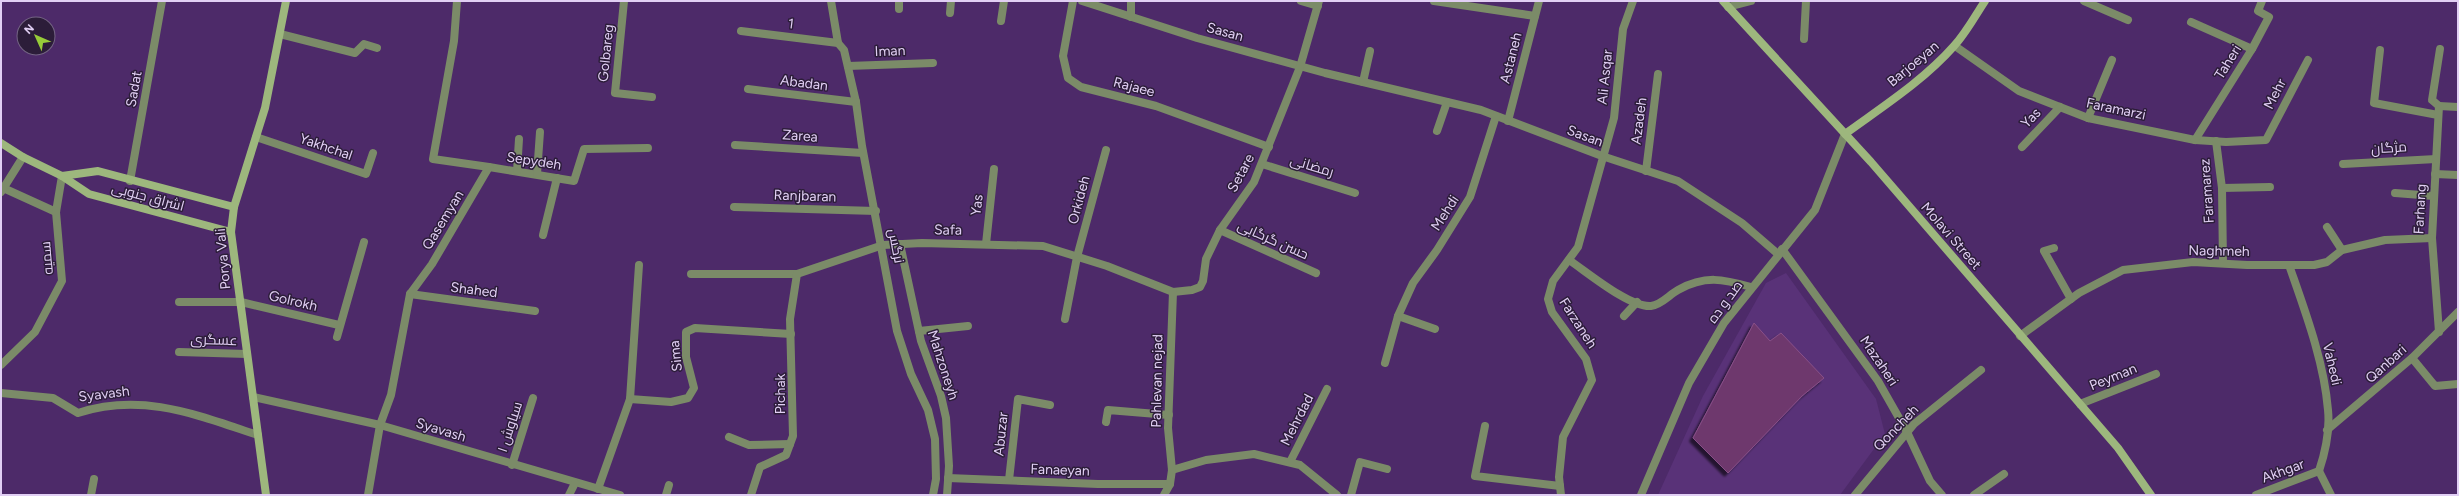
<svg xmlns="http://www.w3.org/2000/svg" width="2459" height="496" font-family="Figtree,Cairo,sans-serif">
<defs>
<filter id="shadow"><feDropShadow dx="-3.5" dy="3.5" stdDeviation="1" flood-color="#0009"/></filter>
</defs>
<rect width="100%" height="100%" fill="#4d2a69"/>
<polygon fill="#593278" points="1786,273 1876,399 1885,434 1840,495 1658,495 1703,396 1766,283"/>
<polygon fill="#6e376d" stroke="#895088" filter="url(#shadow)" points="1754,323 1770,341 1781,333 1824,378 1802,396 1728,473 1693,438"/>
<g fill="none" stroke-linecap="round" stroke-linejoin="round">
<g stroke="#7b8b68" stroke-width="8">
<polyline points="624,1 615,93 652,97"/>
<polyline points="831,1 838,43 844,50 856,102 862,146 897,331 911,374 928,410 935,439 936,479 933,495"/>
<polyline points="1073,1 1063,56 1068,78 1081,87 1156,106 1269,147"/>
<polyline points="1082,1 1197,38 1325,73 1481,110 1602,156 1678,181 1742,223 1778,254"/>
<polyline points="1131,1 1131,17"/>
<polyline points="1301,1 1318,6"/>
<polyline points="1434,1 1535,16"/>
<polyline points="2084,1 2128,20"/>
<polyline points="1728,7 1751,1"/>
<polyline points="899,9 899,1"/>
<polyline points="950,13 951,1"/>
<polyline points="1001,21 1004,1"/>
<polyline points="2191,22 2252,49"/>
<polyline points="741,31 838,43"/>
<polyline points="280,34 355,53 364,44 377,48"/>
<polyline points="1804,39 1806,1"/>
<polyline points="1955,46 2019,91 2088,118 2195,140 2226,142 2266,140 2308,60"/>
<polyline points="2380,50 2374,103 2438,115"/>
<polyline points="848,66 933,63"/>
<polyline points="1363,82 1370,51"/>
<polyline points="748,89 856,102"/>
<polyline points="2439,106 2432,100 2440,49"/>
<polyline points="2088,118 2112,60"/>
<polyline points="1508,121 1539,1"/>
<polyline points="1437,131 1447,102"/>
<polyline points="256,137 366,174 373,153"/>
<polyline points="2195,140 2252,49 2269,17 2258,11 2262,1"/>
<polyline points="2216,141 2222,188 2223,263"/>
<polyline points="735,145 863,153"/>
<polyline points="2022,147 2060,107"/>
<polyline points="1262,164 1355,193"/>
<polyline points="2343,164 2436,159"/>
<polyline points="489,167 574,181 584,149 648,148"/>
<polyline points="517,171 519,139"/>
<polyline points="1646,171 1658,74"/>
<polyline points="537,174 540,132"/>
<polyline points="2435,174 2458,175"/>
<polyline points="130,181 162,1"/>
<polyline points="1,187 56,212"/>
<polyline points="2222,188 2270,187"/>
<polyline points="1,192 23,157"/>
<polyline points="2395,193 2434,196"/>
<polyline points="734,207 876,211"/>
<polyline points="2327,227 2342,250"/>
<polyline points="1220,230 1316,273"/>
<polyline points="543,235 557,178"/>
<polyline points="900,244 921,341 941,396 946,418 949,466 947,495"/>
<polyline points="986,244 994,169"/>
<polyline points="2054,248 2044,251 2071,299"/>
<polyline points="1782,249 1878,381 1907,432 1930,481 1942,495"/>
<path d="M1569,260C1587,272 1630,308 1651,306C1661,305 1669,295 1678,290C1705,275 1723,279 1751,287"/>
<path d="M2289,265C2305,311 2324,361 2328,410C2330,430 2325,453 2319,471"/>
<polyline points="691,274 797,274 883,245 922,243 1043,246 1107,266 1173,292 1192,290 1200,287 1203,281 1206,259 1220,230 1254,182 1300,67 1319,1"/>
<polyline points="410,294 535,311"/>
<polyline points="179,302 241,302 339,325"/>
<polyline points="1398,316 1435,329"/>
<polyline points="1624,316 1637,302"/>
<polyline points="1065,319 1077,257 1106,150"/>
<polyline points="919,331 968,326"/>
<polyline points="2439,332 2432,238 2439,106 2458,107"/>
<polyline points="2020,336 2079,293 2123,270 2193,262 2247,265 2314,265 2327,262 2342,250 2385,240 2432,238"/>
<polyline points="337,337 364,242"/>
<polyline points="179,352 247,354"/>
<polyline points="2412,358 2435,386 2458,384"/>
<polyline points="1385,363 1398,316 1413,283 1437,250 1470,197 1496,116"/>
<polyline points="1,365 35,332 62,281 56,212 62,176"/>
<path d="M1,393L53,398L78,413C142,392 197,415 258,435"/>
<polyline points="253,397 380,425 620,495"/>
<polyline points="630,399 671,402 688,398 694,388 686,357 686,332 695,328 791,334"/>
<polyline points="2080,404 2156,374"/>
<polyline points="1106,422 1108,410 1169,415"/>
<polyline points="1485,426 1475,476 1560,486"/>
<polyline points="2327,430 2412,358 2458,312"/>
<polyline points="729,437 749,445 790,444"/>
<polyline points="1290,462 1327,389"/>
<polyline points="512,465 533,398"/>
<polyline points="1172,470 1206,460 1254,454 1300,465 1337,495"/>
<polyline points="2319,471 2331,495"/>
<polyline points="948,478 1098,484 1170,484"/>
<polyline points="1009,480 1018,399 1050,405"/>
<polyline points="598,489 630,399 639,265"/>
<polyline points="91,495 94,479"/>
<polyline points="368,495 380,425 391,395 410,294 432,264 489,167 433,159 454,41 457,1"/>
<polyline points="569,495 575,483"/>
<polyline points="666,495 669,485"/>
<polyline points="751,495 760,467 786,455 793,436 790,319 797,274"/>
<polyline points="1164,495 1170,484 1172,470 1168,428 1173,292"/>
<polyline points="1351,495 1360,462 1387,469"/>
<polyline points="1561,495 1559,477 1563,437 1592,380 1586,359 1552,312 1548,299 1553,281 1578,247 1614,118 1623,29 1633,1"/>
<polyline points="1641,495 1689,383 1724,323 1815,210 1845,134"/>
<polyline points="1855,495 1914,424 1981,370"/>
<polyline points="1974,495 2004,474"/>
<polyline points="2256,495 2319,471"/>
</g>
<g stroke="#9db77d" stroke-width="8">
<polyline points="1723,1 1871,162 2118,448 2151,495"/>
<path d="M1845,134C1882,107 1923,81 1954,46C1966,33 1975,16 1985,1"/>
<polyline points="1,143 23,157 62,176 89,194 231,232"/>
<polyline points="62,176 98,171 234,207"/>
<polyline points="266,495 231,232 234,207 265,108 286,1"/>
</g>
</g>
<g text-anchor="middle" dominant-baseline="central" stroke-width="3" stroke-linejoin="round" paint-order="stroke">
<g font-size="14" fill="#e1cff4" stroke="#2c1d39">
<text transform="translate(791 24) rotate(7)">1</text>
<text transform="translate(1225 32) rotate(15)">Sasan</text>
<text transform="translate(890 51) rotate(-2)">Iman</text>
<text transform="translate(606 53) rotate(-84)">Golbareg</text>
<text transform="translate(1511 58) rotate(-76)">Astaneh</text>
<text transform="translate(2228 62) rotate(-58)">Taheri</text>
<text transform="translate(1913 64) rotate(-40)">Barjoeyan</text>
<text transform="translate(1605 77) rotate(-84)">Ali Asqar</text>
<text transform="translate(804 83) rotate(7)">Abadan</text>
<text transform="translate(1134 87) rotate(15)">Rajaee</text>
<text transform="translate(134 89) rotate(-80)">Sadat</text>
<text transform="translate(2275 94) rotate(-63)">Mehr</text>
<text transform="translate(2116 109) rotate(12)">Faramarzi</text>
<text transform="translate(2031 118) rotate(-46)">Yas</text>
<text transform="translate(1639 121) rotate(-83)">Azadeh</text>
<text transform="translate(800 136) rotate(4)">Zarea</text>
<text transform="translate(1585 136) rotate(20)">Sasan</text>
<text transform="translate(326 147) rotate(19)">Yakhchal</text>
<text transform="translate(2389 148) rotate(-4)">مژگان</text>
<text transform="translate(534 161) rotate(9)">Sepydeh</text>
<text transform="translate(1312 166) rotate(17)">رمضانی</text>
<text transform="translate(1241 173) rotate(-62)">Setare</text>
<text transform="translate(2207 191) rotate(-94)">Faramarez</text>
<text transform="translate(805 196) rotate(2)">Ranjbaran</text>
<text transform="translate(148 197) rotate(15)">اشراق جنوبی</text>
<text transform="translate(1079 200) rotate(-75)">Orkideh</text>
<text transform="translate(977 205) rotate(-84)">Yas</text>
<text transform="translate(2420 209) rotate(-87)">Farhang</text>
<text transform="translate(1445 213) rotate(-57)">Mehdi</text>
<text transform="translate(443 220) rotate(-59)">Qasemyan</text>
<text transform="translate(948 230) rotate(1)">Safa</text>
<text transform="translate(1951 236) rotate(49)">Molavi Street</text>
<text transform="translate(1273 240) rotate(24)">حسن گرگابی</text>
<text transform="translate(896 246) rotate(79)">نرگس</text>
<text transform="translate(2219 251) rotate(1)">Naghmeh</text>
<text transform="translate(47 258) rotate(-95)">سمیه</text>
<text transform="translate(223 259) rotate(-95)">Porya Vali</text>
<text transform="translate(474 290) rotate(7)">Shahed</text>
<text transform="translate(293 301) rotate(13)">Golrokh</text>
<text transform="translate(1725 302) rotate(-54)">صد و ده</text>
<text transform="translate(1578 323) rotate(57)">Farzaneh</text>
<text transform="translate(214 340) rotate(2)">عسگری</text>
<text transform="translate(676 356) rotate(-96)">Sima</text>
<text transform="translate(1879 361) rotate(56)">Mazaheri</text>
<text transform="translate(2332 364) rotate(77)">Vahedi</text>
<text transform="translate(2386 364) rotate(-42)">Qanbari</text>
<text transform="translate(943 365) rotate(72)">Mahzoneyh</text>
<text transform="translate(2113 377) rotate(-22)">Peyman</text>
<text transform="translate(1157 381) rotate(-89)">Pahlevan nejad</text>
<text transform="translate(104 394) rotate(-7)">Syavash</text>
<text transform="translate(780 394) rotate(-90)">Pichak</text>
<text transform="translate(1297 420) rotate(-63)">Mehrdad</text>
<text transform="translate(510 427) rotate(-72)">سیاوش ۱</text>
<text transform="translate(1896 428) rotate(-46)">Qoncheh</text>
<text transform="translate(441 430) rotate(17)">Syavash</text>
<text transform="translate(1001 434) rotate(-84)">Abuzar</text>
<text transform="translate(1060 470) rotate(2)">Fanaeyan</text>
<text transform="translate(2283 471) rotate(-20)">Akhgar</text>
</g>
</g>
<rect width="2459" height="496" fill="none" stroke="#e1cff4" stroke-width="4"/>
<g transform="translate(36 36) rotate(315)"><circle r="19" fill="#2c1d39" stroke="#746484"/>
<path d="M0-3L7 15L0 10L-7 15Z" fill="#97cc39"/>
<text y="-6" font-size="11" font-weight="bold" text-anchor="middle" fill="#e1cff4">N</text>
</g>
</svg>
